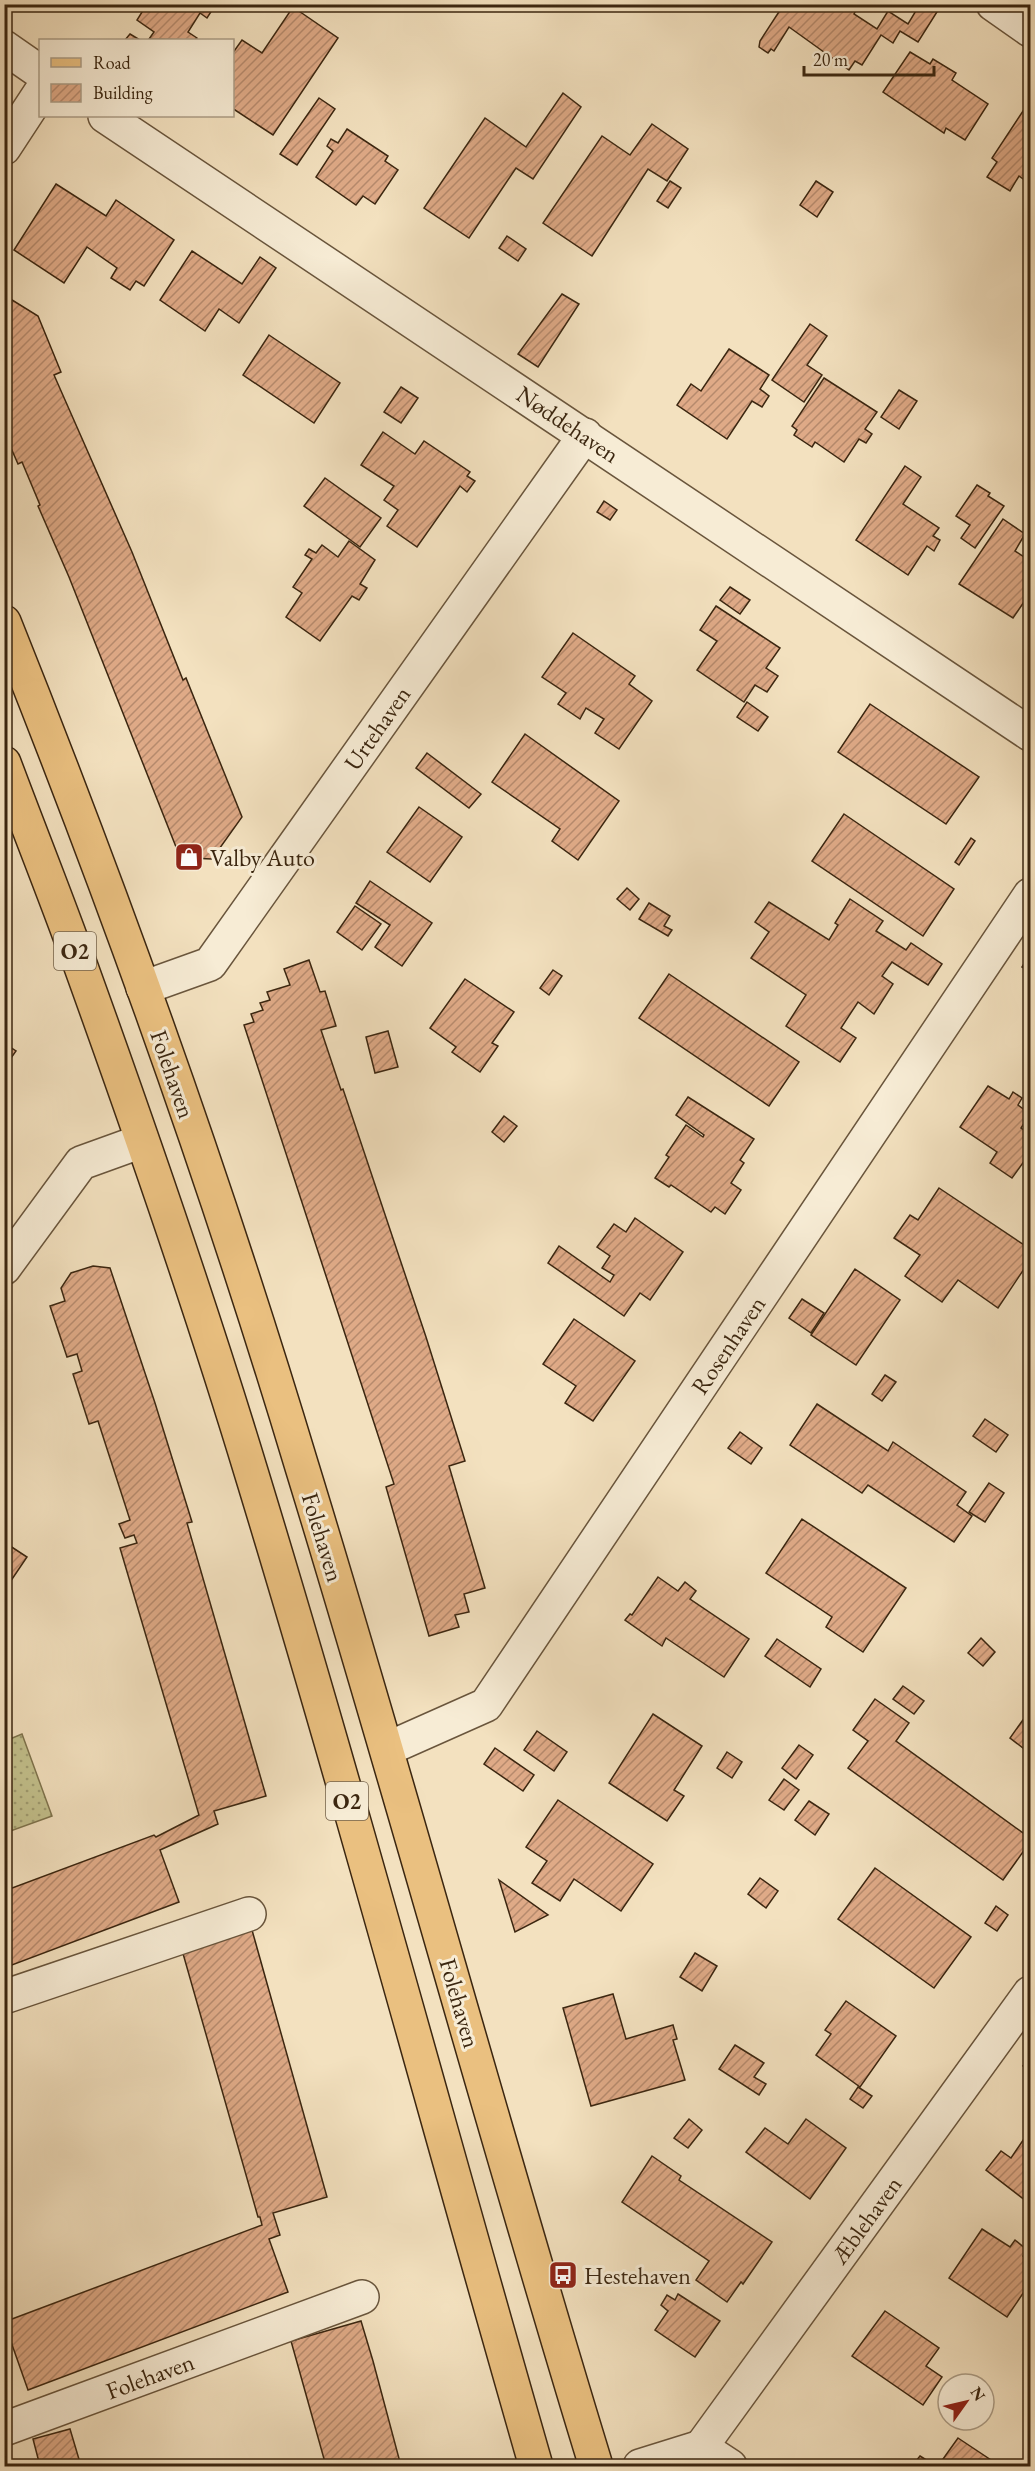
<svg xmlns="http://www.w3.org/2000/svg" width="1035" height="2471" font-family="'EB Garamond',serif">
<defs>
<pattern id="grass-dots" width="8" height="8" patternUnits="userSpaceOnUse" patternTransform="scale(1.5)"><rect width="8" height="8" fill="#c3c18d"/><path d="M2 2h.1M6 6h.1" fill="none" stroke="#a09d72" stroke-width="1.8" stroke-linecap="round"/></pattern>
<pattern id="building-hatch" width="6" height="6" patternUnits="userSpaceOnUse" patternTransform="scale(1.5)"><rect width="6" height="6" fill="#dfaa87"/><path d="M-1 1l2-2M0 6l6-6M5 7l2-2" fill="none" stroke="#b68a6d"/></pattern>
</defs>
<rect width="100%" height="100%" fill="#f3e1bf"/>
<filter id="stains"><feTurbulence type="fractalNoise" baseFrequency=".00333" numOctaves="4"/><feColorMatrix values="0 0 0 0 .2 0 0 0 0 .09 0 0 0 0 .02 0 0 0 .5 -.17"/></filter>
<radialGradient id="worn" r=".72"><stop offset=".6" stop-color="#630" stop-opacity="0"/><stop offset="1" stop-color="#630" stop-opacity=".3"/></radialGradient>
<polygon fill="url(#grass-dots)" stroke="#7f744e" stroke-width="1.5" points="22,1734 52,1816 5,1833 5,1741"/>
<g fill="url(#building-hatch)" stroke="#3b2610" stroke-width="1.5">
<polygon points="147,4 216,4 207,18 200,13 188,32 197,38 195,40 149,39 154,32 137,20"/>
<polygon points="840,4 844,7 846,4 859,4 854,14 877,29 888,11 908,24 920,4 942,4 918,42 900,31 893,43 881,35 862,65 855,61 849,70 789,27 774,51 771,49 768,53 759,47 760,41 784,4"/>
<polygon points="293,7 338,38 273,135 232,108 232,54 242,40 262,53"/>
<polygon points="130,34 140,40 125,40"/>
<polygon points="910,52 930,64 933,59 956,73 952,80 988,104 965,140 946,128 944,133 883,92"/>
<polygon points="563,93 581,107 533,179 516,168 469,238 424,208 485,118 526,147"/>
<polygon points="319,98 335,109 297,165 280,154"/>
<polygon points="1025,108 1030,111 1030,184 1019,176 1010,191 987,177 997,162 992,158"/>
<polygon points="652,124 688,149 667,181 648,169 592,256 543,223 602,136 630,155"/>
<polygon points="347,129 388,156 385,161 398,170 375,204 363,196 356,205 316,177 333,151 327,146 331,139 338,143"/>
<polygon points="670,181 681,188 668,208 657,201"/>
<polygon points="816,181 833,192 817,217 800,205"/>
<polygon points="56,184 106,216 116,200 174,240 144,286 136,281 130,290 111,278 117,268 87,247 64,283 14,250"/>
<polygon points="507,236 526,249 518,261 499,248"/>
<polygon points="192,251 242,284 260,257 276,268 239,323 219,309 205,331 160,300"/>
<polygon points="562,294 579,304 538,367 518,354"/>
<polygon points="4,295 38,316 61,372 54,375 132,552 183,680 186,678 242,817 212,859 189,858 187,854 180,857 69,577 38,506 40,505 22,462 18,464 4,432"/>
<polygon points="810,324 827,336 807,365 822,375 804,402 772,380"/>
<polygon points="269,335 340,383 314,423 243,375"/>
<polygon points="729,349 769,375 760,389 769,396 762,407 752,401 727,439 677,405 691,384 701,391"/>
<polygon points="824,378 877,412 865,429 872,434 866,443 859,439 844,462 815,442 812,447 794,435 797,430 792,426"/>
<polygon points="401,387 418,398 401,423 384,412"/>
<polygon points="899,390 917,401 899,429 881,417"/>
<polygon points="383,432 415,454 424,441 470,472 467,476 475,481 467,492 460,486 417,547 387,526 398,510 384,500 394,486 361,465"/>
<polygon points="905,466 921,477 903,504 939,528 933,536 940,540 934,551 927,546 908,575 856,540"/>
<polygon points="325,478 381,518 360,547 304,506"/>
<polygon points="977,485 990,493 988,496 1004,506 975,548 961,538 970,525 956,516"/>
<polygon points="604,501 617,510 610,520 597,512"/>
<polygon points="1003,519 1025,534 1015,551 1030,561 1030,598 1028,596 1013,618 959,584"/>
<polygon points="349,541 375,560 360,584 367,588 359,600 352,596 320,641 286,617 302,593 293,587 312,559 305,555 309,549 316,553 322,545 338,557"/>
<polygon points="730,587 750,600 740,614 720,600"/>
<polygon points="716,606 780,648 766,668 778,676 767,692 755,685 744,702 697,670 717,641 700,630"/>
<polygon points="573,633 635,676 629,684 652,701 619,749 595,733 604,719 586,708 580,719 558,704 566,693 542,677"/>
<polygon points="1030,636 1030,651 1024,646"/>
<polygon points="747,702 768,717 758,731 737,717"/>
<polygon points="870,704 979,777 946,824 838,752"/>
<polygon points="525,734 619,801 578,860 552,841 560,829 492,782"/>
<polygon points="427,753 481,794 469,808 416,768"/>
<polygon points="419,807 462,837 430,882 387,852"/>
<polygon points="844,814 954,889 923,936 812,861"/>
<polygon points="971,838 975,841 959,865 955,862"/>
<polygon points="370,881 432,923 402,966 375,947 390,925 356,903"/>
<polygon points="627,888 639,899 630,910 617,899"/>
<polygon points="850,899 883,921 876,931 906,950 911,943 942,964 928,985 892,962 882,976 893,984 874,1014 858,1002 841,1028 856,1038 840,1062 786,1026 806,995 751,958 769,932 755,922 769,902 829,940 838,925 835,923"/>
<polygon points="649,903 670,916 664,926 672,930 668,936 639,919"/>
<polygon points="355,906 381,924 362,950 337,932"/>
<polygon points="1030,954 1030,972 1022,967"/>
<polygon points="309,960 320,992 325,991 336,1026 321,1030 341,1090 343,1089 426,1337 465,1461 449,1466 485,1588 464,1594 469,1612 455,1615 459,1627 429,1636 386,1487 394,1484 244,1025 254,1022 251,1014 263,1010 260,1003 270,1000 267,992 290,985 284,969"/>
<polygon points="553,970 562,976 549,995 540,988"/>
<polygon points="669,974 799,1062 769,1106 639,1018"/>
<polygon points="465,979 514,1012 492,1043 498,1046 480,1072 452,1052 456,1047 430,1028"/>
<polygon points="388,1031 398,1067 375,1073 366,1037"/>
<polygon points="4,1043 16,1051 4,1068"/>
<polygon points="988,1086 1009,1099 1013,1092 1022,1098 1018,1105 1030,1114 1021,1128 1030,1134 1030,1153 1012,1178 990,1163 997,1152 960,1127"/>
<polygon points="688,1097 754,1139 740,1160 744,1163 731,1183 741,1190 725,1214 715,1207 711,1212 671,1185 669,1187 655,1178 669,1157 666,1155 686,1125 703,1137 704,1135 676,1115"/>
<polygon points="504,1116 517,1126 504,1142 492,1132"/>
<polygon points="939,1188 1030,1249 1030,1260 998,1308 958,1280 942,1302 905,1276 920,1255 894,1238 910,1215 918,1220"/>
<polygon points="635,1218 683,1252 650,1300 640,1293 624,1316 548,1263 559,1246 610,1282 614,1275 602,1268 610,1256 597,1247 614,1224 626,1232"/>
<polygon points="93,1266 110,1268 155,1403 192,1522 187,1523 266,1796 214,1811 218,1824 160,1850 179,1902 4,1968 4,1891 154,1835 156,1837 199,1815 120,1548 137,1543 134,1535 125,1538 119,1524 130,1520 98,1421 89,1424 73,1374 82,1371 77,1354 67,1357 50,1306 65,1301 61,1288 71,1273"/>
<polygon points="855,1269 900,1300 856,1365 811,1335"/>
<polygon points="802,1299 824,1313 811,1333 789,1318"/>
<polygon points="574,1319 635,1361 593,1421 565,1403 576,1386 543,1364"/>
<polygon points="885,1375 896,1382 882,1401 872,1394"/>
<polygon points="817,1404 888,1451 893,1442 966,1492 957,1505 972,1516 954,1542 868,1485 862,1493 790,1445"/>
<polygon points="985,1419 1008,1435 996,1452 973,1436"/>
<polygon points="740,1432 762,1448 751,1464 728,1448"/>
<polygon points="989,1483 1004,1493 985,1522 969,1512"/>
<polygon points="802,1519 906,1588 863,1652 826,1627 832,1617 766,1573"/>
<polygon points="4,1542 27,1557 4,1591"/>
<polygon points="658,1577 678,1591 685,1582 696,1591 690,1599 749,1639 724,1677 666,1638 662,1646 625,1620 630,1614 632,1615"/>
<polygon points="981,1638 995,1652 983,1666 968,1653"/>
<polygon points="777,1639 821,1669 810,1687 765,1656"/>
<polygon points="903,1686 924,1701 914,1714 893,1699"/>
<polygon points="875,1699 909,1723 896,1741 1030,1838 1030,1842 1003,1880 848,1768 868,1741 853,1730"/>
<polygon points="1030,1710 1030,1759 1026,1756 1028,1752 1010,1738"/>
<polygon points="653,1714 702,1746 674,1790 684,1796 667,1821 609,1783"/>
<polygon points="537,1731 567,1752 554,1771 524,1750"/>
<polygon points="799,1745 813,1755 796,1779 782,1768"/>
<polygon points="495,1748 534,1775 523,1791 484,1764"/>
<polygon points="727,1752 742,1762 732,1778 717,1768"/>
<polygon points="784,1779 799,1790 784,1810 769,1800"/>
<polygon points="558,1800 653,1864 621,1911 574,1879 560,1901 532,1883 547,1861 526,1847"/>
<polygon points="809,1801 829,1814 815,1835 795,1820"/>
<polygon points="875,1868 971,1937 934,1988 838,1919"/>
<polygon points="760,1878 778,1891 766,1908 748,1894"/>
<polygon points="499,1880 548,1915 515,1932"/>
<polygon points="996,1906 1008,1915 997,1931 985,1923"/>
<polygon points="252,1930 327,2197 273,2213 280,2235 269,2239 288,2292 28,2390 4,2322 262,2225 260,2217 258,2217 182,1950"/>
<polygon points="695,1953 717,1966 702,1991 680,1977"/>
<polygon points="613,1994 626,2039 673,2025 677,2039 673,2040 685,2080 591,2106 563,2008"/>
<polygon points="846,2001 896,2036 860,2087 816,2055 831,2034 825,2030"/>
<polygon points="735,2045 764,2063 754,2077 766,2084 759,2095 719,2069"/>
<polygon points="1030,2057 1030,2072 1023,2066"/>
<polygon points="858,2087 872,2096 863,2108 850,2099"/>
<polygon points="689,2119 702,2130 688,2148 674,2138"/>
<polygon points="806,2119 846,2148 810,2199 746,2152 765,2128 788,2144"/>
<polygon points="1030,2130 1030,2204 986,2170 1001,2151 1011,2158"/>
<polygon points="652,2156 681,2176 679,2180 772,2242 743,2284 741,2282 727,2302 696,2280 709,2261 622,2202"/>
<polygon points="982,2229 1010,2247 1015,2240 1027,2250 1023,2256 1030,2262 1030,2283 1007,2317 949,2278"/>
<polygon points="678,2294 720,2321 695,2357 655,2330 668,2311 661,2305 667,2295 675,2300"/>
<polygon points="885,2311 939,2348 926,2366 942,2377 923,2405 852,2356"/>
<polygon points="361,2321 373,2361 401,2466 326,2466 291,2341"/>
<polygon points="70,2429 81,2466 40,2466 33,2439"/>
<polygon points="958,2438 1000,2466 938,2466"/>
<polygon points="920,2456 936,2466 912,2466"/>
</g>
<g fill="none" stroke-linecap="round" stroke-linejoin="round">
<g stroke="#69553c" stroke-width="36">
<g id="minor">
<polyline points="993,4 1030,30"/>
<polyline points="4,47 40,72"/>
<polyline points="105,116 1030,734"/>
<polyline points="4,148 40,93"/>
<polyline points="143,988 210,964 585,435"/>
<polyline points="4,1268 81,1163 142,1141"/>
<polyline points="387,1749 486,1705 1030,895"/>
<polyline points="4,1997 249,1914"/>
<polyline points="4,2429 362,2297"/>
<polyline points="701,2447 1030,1993"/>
<polyline points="640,2466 701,2447 730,2466"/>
</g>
</g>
<g stroke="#3b2610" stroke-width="36">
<g id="major">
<path d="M4,622C115,899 216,1181 302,1467C404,1799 494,2134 596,2466"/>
<path d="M4,763C29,830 56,897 80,964C141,1133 200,1303 252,1475C352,1803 441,2136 536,2466"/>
</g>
</g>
<use href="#minor" stroke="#f7ecd5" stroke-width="33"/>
<use href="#major" stroke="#eac080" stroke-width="33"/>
</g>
<defs>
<g id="shop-square" transform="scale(1.5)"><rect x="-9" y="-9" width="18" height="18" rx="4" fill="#8f2418" stroke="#f7ecd5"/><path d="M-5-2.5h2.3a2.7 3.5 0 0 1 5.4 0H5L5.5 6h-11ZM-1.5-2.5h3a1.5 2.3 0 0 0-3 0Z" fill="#fff"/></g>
<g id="bus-square" transform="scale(1.5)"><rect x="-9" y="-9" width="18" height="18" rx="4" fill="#8f2418" stroke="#f7ecd5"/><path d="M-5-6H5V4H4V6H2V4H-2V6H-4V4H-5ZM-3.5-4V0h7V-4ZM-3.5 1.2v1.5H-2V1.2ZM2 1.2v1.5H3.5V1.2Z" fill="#fff"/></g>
</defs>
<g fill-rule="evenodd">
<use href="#shop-square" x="189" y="857"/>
<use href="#bus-square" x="563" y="2275"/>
</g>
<g text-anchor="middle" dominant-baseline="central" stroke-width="6" stroke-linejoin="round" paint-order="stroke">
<g fill="#f7ecd5" stroke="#73614b" stroke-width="1.5">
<rect x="54" y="932" width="42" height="38" rx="4.5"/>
<rect x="326" y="1782" width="42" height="38" rx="4.5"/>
</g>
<g font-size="22" font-weight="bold" fill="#3b2610">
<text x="75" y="951">O2</text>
<text x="347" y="1801">O2</text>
</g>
<g font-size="24" fill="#3b2610" stroke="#f7ecd5">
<text transform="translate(568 424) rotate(34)">Nøddehaven</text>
<text transform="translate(377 728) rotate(-55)">Urtehaven</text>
<text transform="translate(173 1074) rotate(71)">Folehaven</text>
<text transform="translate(728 1345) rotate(-56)">Rosenhaven</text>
<text transform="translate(323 1537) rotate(73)">Folehaven</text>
<text transform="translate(460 2003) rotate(74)">Folehaven</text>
<text transform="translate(866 2220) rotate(-54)">Æblehaven</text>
<text transform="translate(150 2376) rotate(-20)">Folehaven</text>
</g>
<g font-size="24" fill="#3b2610" stroke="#f7ecd5" text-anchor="start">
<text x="210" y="857">Valby Auto</text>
<text x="584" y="2275">Hestehaven</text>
</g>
</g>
<rect width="1035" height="2471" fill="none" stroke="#f3e1bf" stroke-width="24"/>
<rect x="6" y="6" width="1023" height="2459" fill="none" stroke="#3b2610" stroke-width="3"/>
<rect x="12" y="12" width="1011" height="2447" fill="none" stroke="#3b2610" stroke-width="1.5"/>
<rect x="39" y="39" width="195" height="78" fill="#f7ecd5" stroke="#ac9d86" stroke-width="1.5"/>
<rect x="51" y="58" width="30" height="9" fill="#eac080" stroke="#ac9d86" stroke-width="1.5"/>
<text x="93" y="69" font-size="18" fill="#3b2610">Road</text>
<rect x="51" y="84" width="30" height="18" fill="url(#building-hatch)" stroke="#ac9d86" stroke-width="1.5"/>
<text x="93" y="99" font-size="18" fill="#3b2610">Building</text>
<g transform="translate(966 2402) rotate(56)"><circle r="28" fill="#f7ecd5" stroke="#ac9d86" stroke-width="1.5"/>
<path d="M0-4.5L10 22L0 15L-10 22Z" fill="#8f2418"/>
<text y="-9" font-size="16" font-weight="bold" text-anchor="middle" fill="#3b2610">N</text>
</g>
<path d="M804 66v9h130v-9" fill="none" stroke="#3b2610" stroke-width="3"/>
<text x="813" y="66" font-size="18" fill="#3b2610" stroke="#f7ecd5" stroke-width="4.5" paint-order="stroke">20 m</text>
<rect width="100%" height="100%" filter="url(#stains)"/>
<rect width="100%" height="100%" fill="url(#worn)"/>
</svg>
